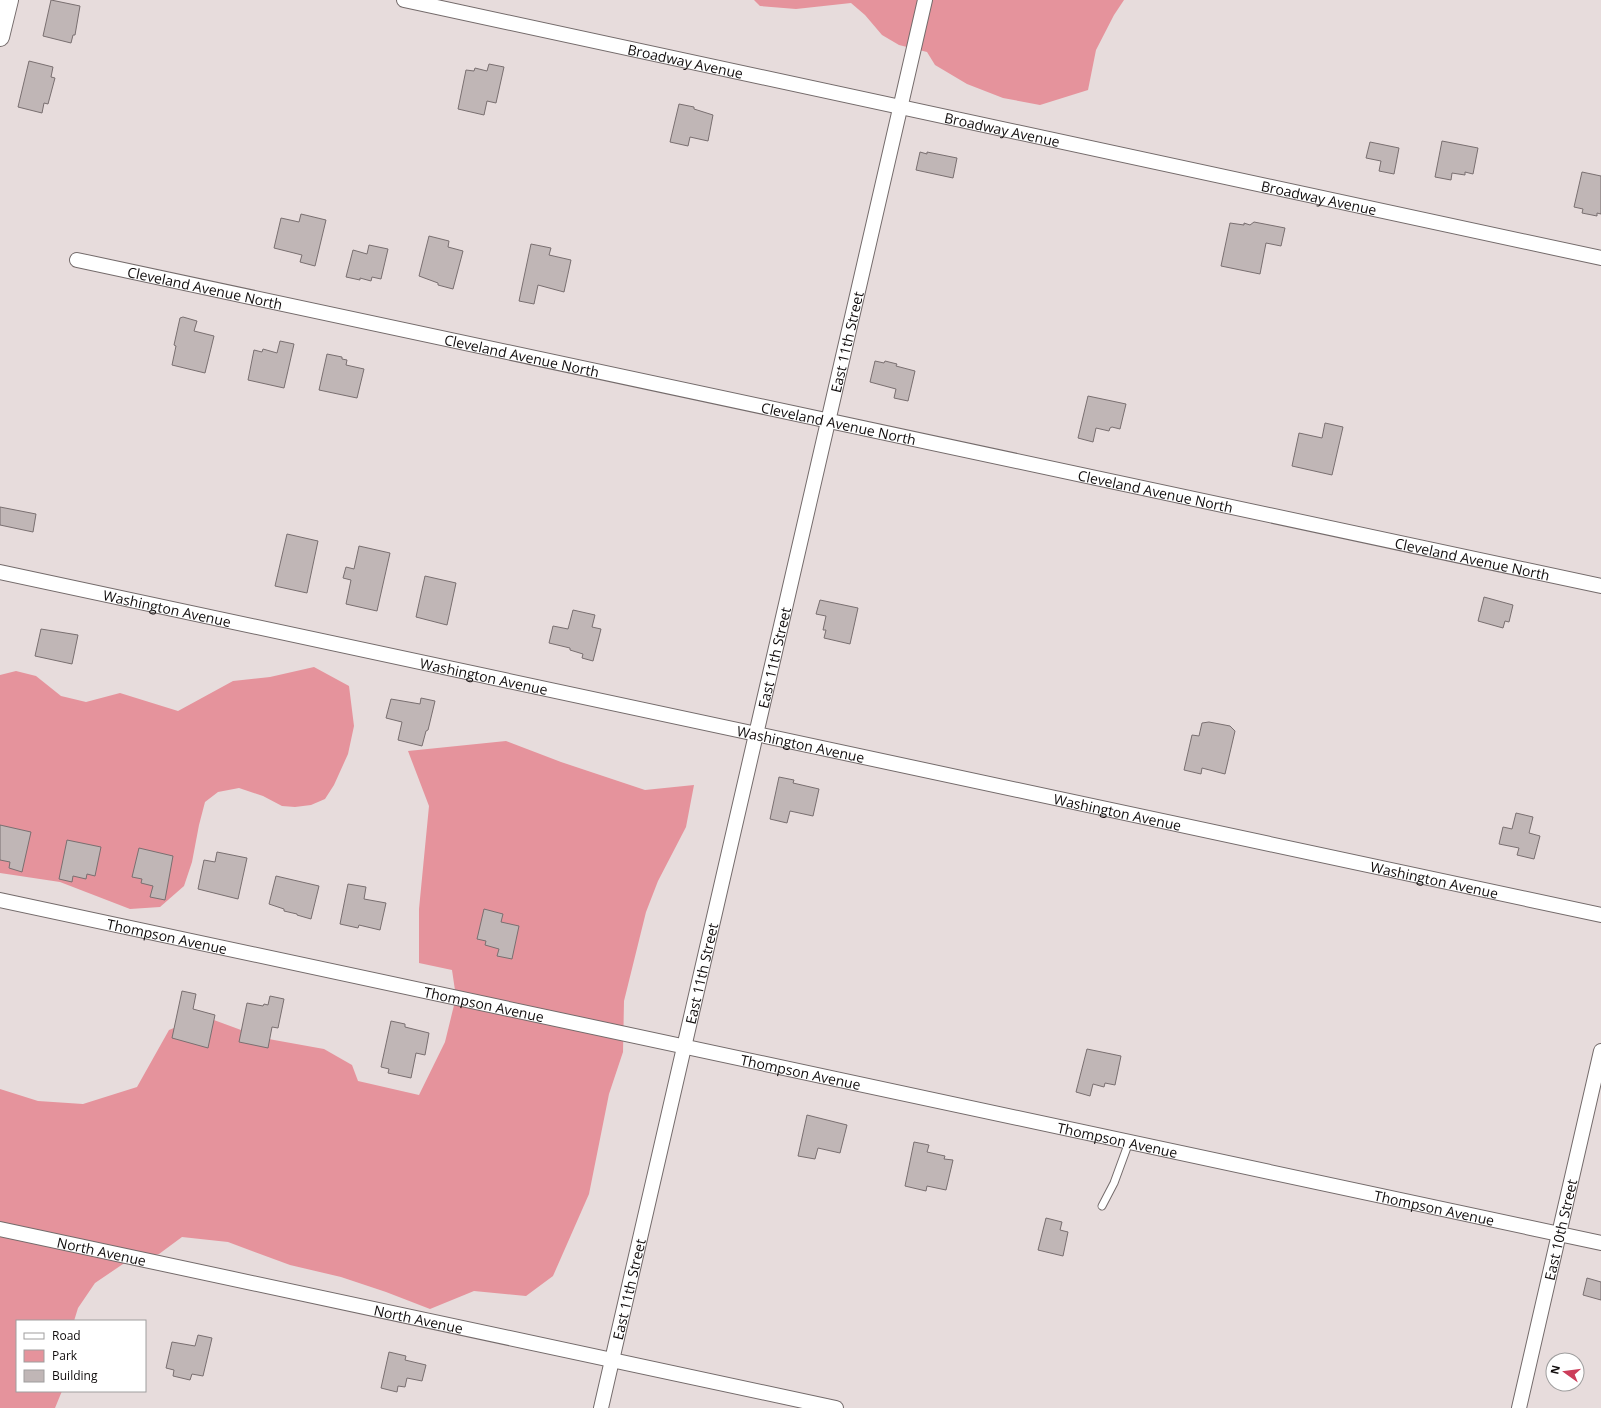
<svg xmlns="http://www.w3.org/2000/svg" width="1601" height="1408" font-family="'Open Sans',sans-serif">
<rect width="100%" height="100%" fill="#e7dcdc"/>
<g fill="#e5939c">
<polygon points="754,0 1124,0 1114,15 1096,50 1088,90 1040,105 1003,98 967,84 935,65 927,52 899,45 882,35 865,15 851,3 796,9 760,6"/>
<polygon points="314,667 349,686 354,726 348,754 334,785 325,799 311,805 295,807 282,806 263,796 239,788 218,792 205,802 199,825 192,862 184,886 160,907 130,909 60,882 0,873 0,675 16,671 36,676 61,696 86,702 120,693 178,711 233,681 270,677"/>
<polygon points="506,741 561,762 645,790 694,785 686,827 658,881 646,912 624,1001 623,1052 609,1094 589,1194 553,1276 526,1296 474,1291 430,1309 386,1292 341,1277 290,1265 228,1242 182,1237 159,1254 123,1264 95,1283 78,1308 74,1321 17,1321 17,1391 62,1391 55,1408 0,1408 0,1089 38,1101 83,1104 137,1087 169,1030 203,1016 263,1038 324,1049 352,1065 358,1081 419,1095 445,1042 456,997 452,970 419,963 419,909 429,806 408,751"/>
</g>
<g fill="#c0b6b6" stroke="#796f70">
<polygon points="51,0 80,6 75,35 73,35 71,43 43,36"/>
<polygon points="29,61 53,67 51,77 55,78 48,104 44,103 42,113 18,107"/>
<polygon points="489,64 504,67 496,103 487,101 484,115 458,109 466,70 474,71 475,68 487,71"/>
<polygon points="679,104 694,107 694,109 713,115 708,141 690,137 688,146 670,142"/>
<polygon points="1442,141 1478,148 1473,174 1465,172 1465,175 1452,173 1451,180 1435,177"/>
<polygon points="1370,142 1399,148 1394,174 1379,171 1381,161 1366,158"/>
<polygon points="920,152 927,154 927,152 957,158 953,178 916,170"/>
<polygon points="1582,172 1601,176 1601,214 1597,213 1597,216 1582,213 1583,209 1574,207"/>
<polygon points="301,214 326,220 315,266 300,262 302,255 274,248 281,218 299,222"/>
<polygon points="1254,222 1285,228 1281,246 1266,243 1260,274 1221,266 1230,223 1244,225 1244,223 1250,225"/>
<polygon points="429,236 449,241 448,247 463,251 453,289 438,285 438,283 419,276"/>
<polygon points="531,244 551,248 549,255 571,260 564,292 538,285 534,304 519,301"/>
<polygon points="369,245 388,249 381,279 372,277 371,281 360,278 360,280 346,277 353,250 367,254"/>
<polygon points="183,317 197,321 194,331 214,336 205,373 172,365 176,346 174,345 180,318"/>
<polygon points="280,341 294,344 284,388 248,380 254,350 262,352 263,349 277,353"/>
<polygon points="327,354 342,357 342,359 347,360 346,365 364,369 357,398 319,390"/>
<polygon points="875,361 884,363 885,361 897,364 896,366 915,371 908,401 894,398 896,389 870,382"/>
<polygon points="1088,396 1126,404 1120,429 1112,427 1110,428 1109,431 1096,428 1093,442 1078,438"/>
<polygon points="1325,423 1343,427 1332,475 1292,466 1299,433 1322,438"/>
<polygon points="0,507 36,514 33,532 0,525"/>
<polygon points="287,534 318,541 307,593 275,586"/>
<polygon points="359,546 390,553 377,611 346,604 351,580 343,578 346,567 354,569"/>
<polygon points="425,576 456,583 447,625 416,617"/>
<polygon points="1484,597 1513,605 1509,622 1505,621 1503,628 1478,621"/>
<polygon points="820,600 858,608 850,644 824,638 826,630 823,630 826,616 816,614"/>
<polygon points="573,610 595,615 592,627 601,629 593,661 582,658 583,654 570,650 570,648 549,643 553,626 568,629"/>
<polygon points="41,629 78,635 72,664 35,656"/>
<polygon points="421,698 435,701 428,730 426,731 422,746 398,740 402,722 386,718 391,699 420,704"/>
<polygon points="1209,722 1230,726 1235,731 1225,774 1202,768 1201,774 1184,770 1192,735 1199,736 1202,723"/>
<polygon points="779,777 794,780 793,783 819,789 813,816 790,811 787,823 770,819"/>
<polygon points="1516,813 1533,817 1529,833 1540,836 1534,859 1517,855 1519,848 1499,844 1503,827 1512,829"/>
<polygon points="0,825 31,832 22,872 9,868 10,862 0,860"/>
<polygon points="67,840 101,847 95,876 87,874 86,879 73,876 72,882 59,879"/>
<polygon points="139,848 173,856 165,900 150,897 153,886 141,883 142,879 132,877"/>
<polygon points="217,852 247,858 238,899 198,889 204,860 215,862"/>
<polygon points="276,876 319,886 311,919 297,915 297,914 284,911 284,909 269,904"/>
<polygon points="348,884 366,887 364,899 386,903 380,930 359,925 358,928 340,924"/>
<polygon points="484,909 503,914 501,922 519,926 512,959 497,956 499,949 485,945 486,941 477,939"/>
<polygon points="182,991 196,994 193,1009 215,1015 208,1048 172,1038"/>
<polygon points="270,996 284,999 278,1028 272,1027 268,1048 239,1042 247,1003 263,1006 264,1004 268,1005"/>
<polygon points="391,1021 405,1024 405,1027 429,1033 425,1055 416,1053 411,1078 388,1073 389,1069 381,1067"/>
<polygon points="1087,1049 1121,1056 1115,1085 1105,1083 1104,1087 1093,1084 1090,1096 1076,1092"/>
<polygon points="807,1115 847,1125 840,1153 818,1148 815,1159 798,1156"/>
<polygon points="914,1142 929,1145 927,1152 945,1156 944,1159 953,1160 946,1190 927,1186 926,1191 905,1186"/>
<polygon points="1046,1218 1062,1222 1060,1230 1068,1232 1063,1256 1038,1250"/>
<polygon points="1587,1278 1601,1282 1601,1300 1583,1295"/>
<polygon points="198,1335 212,1338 203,1376 192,1374 190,1380 173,1376 174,1370 166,1368 172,1342 195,1346"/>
<polygon points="389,1352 406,1356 405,1360 426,1365 422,1381 407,1378 405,1387 398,1386 397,1392 381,1388"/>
</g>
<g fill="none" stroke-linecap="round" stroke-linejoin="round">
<g stroke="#746b6b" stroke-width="9">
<polyline id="service" points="1102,1206 1114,1183 1129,1142"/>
</g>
<g stroke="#746b6b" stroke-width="16">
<g id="minor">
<path id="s1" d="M404,0L1601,258"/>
<path id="s2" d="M77,260L1601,586"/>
<path id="s3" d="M0,572L1601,915"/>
<path id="s4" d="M0,900L1601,1243"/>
<path id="s5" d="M0,1229L836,1408"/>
<path id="s6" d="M601,1408L925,0"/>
<path id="s7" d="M1519,1408L1601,1051"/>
</g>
</g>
<g stroke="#746b6b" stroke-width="20">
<polyline id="tertiary" points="0,37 9,0"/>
</g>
<use href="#service" stroke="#fff" stroke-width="7"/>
<use href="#minor" stroke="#fff" stroke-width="14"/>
<use href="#tertiary" stroke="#fff" stroke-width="18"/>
</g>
<g text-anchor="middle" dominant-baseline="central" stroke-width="3.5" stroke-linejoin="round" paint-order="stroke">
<g font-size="14" fill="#100c0c" stroke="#fff">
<text stroke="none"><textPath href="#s1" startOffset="288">Broadway Avenue</textPath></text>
<text stroke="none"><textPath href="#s1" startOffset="612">Broadway Avenue</textPath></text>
<text stroke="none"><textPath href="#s1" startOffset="936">Broadway Avenue</textPath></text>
<text stroke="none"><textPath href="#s2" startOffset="131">Cleveland Avenue North</textPath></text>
<text stroke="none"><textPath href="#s6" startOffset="1094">East 11th Street</textPath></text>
<text stroke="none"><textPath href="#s2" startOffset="455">Cleveland Avenue North</textPath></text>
<text stroke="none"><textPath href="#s2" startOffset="779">Cleveland Avenue North</textPath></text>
<text stroke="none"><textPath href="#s2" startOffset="1103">Cleveland Avenue North</textPath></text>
<text stroke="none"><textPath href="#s2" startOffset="1427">Cleveland Avenue North</textPath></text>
<text stroke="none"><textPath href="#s3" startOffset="171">Washington Avenue</textPath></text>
<text stroke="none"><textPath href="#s6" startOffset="770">East 11th Street</textPath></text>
<text stroke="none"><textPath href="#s3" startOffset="495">Washington Avenue</textPath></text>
<text stroke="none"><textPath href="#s3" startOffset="819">Washington Avenue</textPath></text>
<text stroke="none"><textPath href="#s3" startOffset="1143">Washington Avenue</textPath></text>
<text stroke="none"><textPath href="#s3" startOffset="1467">Washington Avenue</textPath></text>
<text stroke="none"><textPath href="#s4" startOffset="171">Thompson Avenue</textPath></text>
<text stroke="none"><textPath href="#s6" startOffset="446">East 11th Street</textPath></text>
<text stroke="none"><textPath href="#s4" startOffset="495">Thompson Avenue</textPath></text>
<text stroke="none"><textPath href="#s4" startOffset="819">Thompson Avenue</textPath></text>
<text stroke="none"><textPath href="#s4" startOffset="1143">Thompson Avenue</textPath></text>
<text stroke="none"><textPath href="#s4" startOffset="1467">Thompson Avenue</textPath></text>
<text stroke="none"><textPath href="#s7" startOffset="183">East 10th Street</textPath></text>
<text stroke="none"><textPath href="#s5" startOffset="104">North Avenue</textPath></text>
<text stroke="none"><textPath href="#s6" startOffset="122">East 11th Street</textPath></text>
<text stroke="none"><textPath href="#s5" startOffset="428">North Avenue</textPath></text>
</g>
</g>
<rect x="16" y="1320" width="130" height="72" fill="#ffffff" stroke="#9f9e9e"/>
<rect x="24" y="1333" width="20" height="6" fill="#ffffff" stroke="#9f9e9e"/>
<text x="52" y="1340" font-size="12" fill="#100c0c">Road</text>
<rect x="24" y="1350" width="20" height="12" fill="#e5939c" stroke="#9f9e9e"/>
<text x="52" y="1360" font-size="12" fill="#100c0c">Park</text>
<rect x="24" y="1370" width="20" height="12" fill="#c0b6b6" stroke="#9f9e9e"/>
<text x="52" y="1380" font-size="12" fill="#100c0c">Building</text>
<g transform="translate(1565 1372) rotate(284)"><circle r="19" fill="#ffffff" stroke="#9f9e9e"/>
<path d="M0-3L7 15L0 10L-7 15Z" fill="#cc3d5a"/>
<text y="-6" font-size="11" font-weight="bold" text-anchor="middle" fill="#100c0c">N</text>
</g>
</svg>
